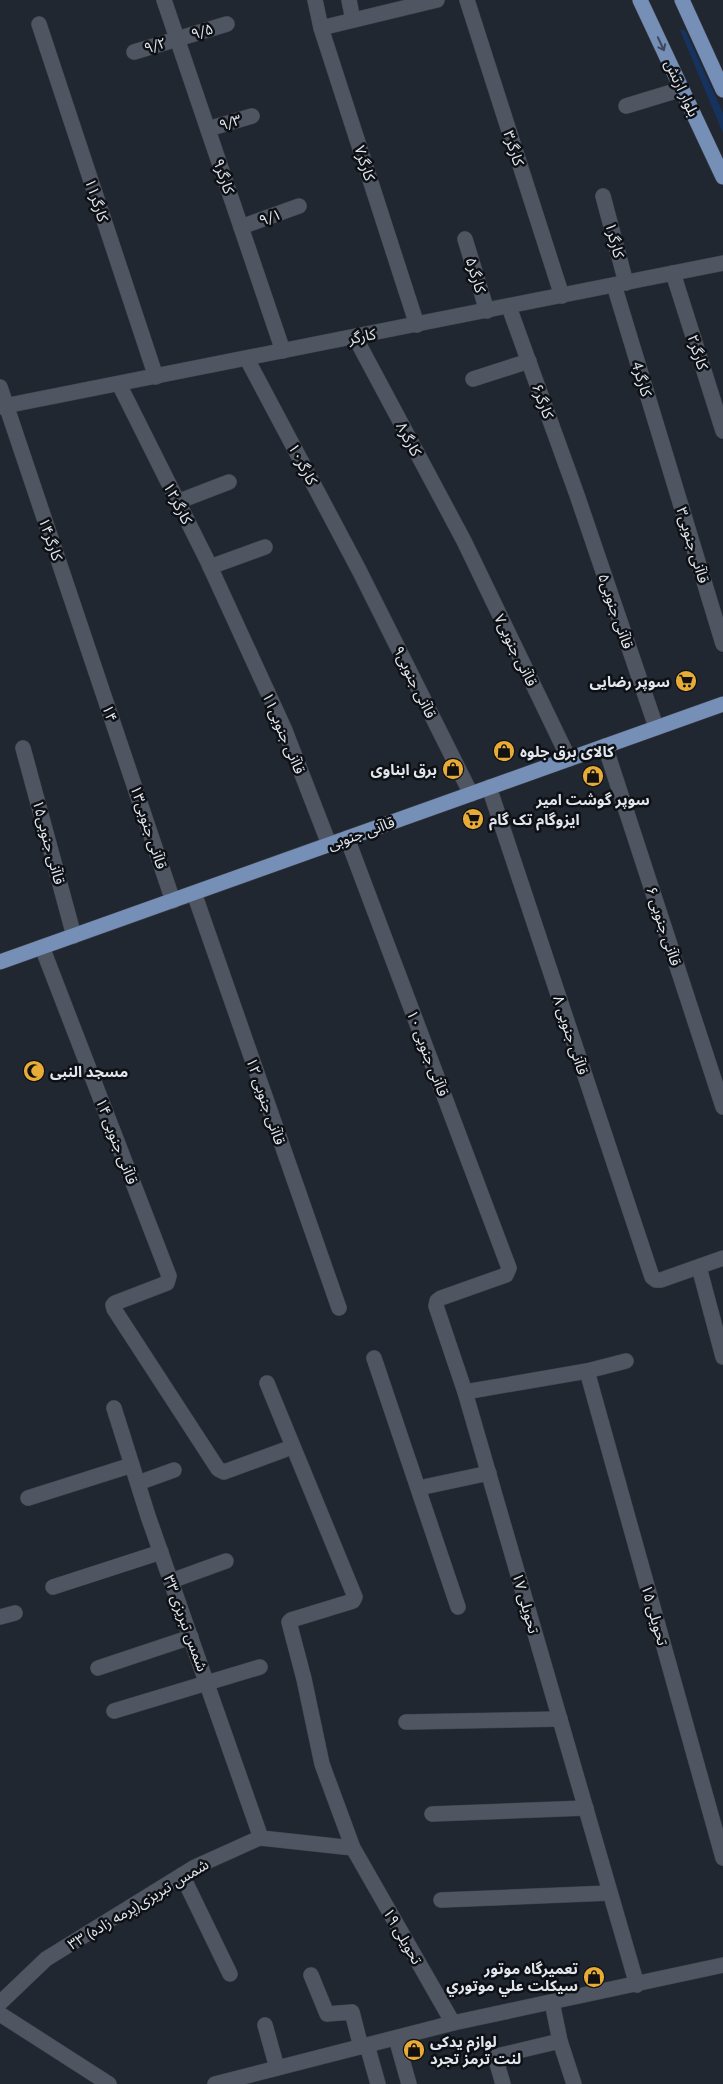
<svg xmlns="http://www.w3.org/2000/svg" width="723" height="2084" font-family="'PT Sans','Noto Sans Arabic',sans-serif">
<rect width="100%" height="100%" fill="#212731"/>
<polygon fill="#163360" points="680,30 685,30 723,113 723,133"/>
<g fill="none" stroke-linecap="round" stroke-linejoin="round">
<g stroke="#3f434c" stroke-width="16">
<g id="minor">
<polyline points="164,0 283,351"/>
<polyline points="315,0 321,28 417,325"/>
<polyline points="349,0 353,20"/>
<polyline points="467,0 562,296"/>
<polyline points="39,24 156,377"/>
<polyline points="321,28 437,0"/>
<polyline points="134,52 227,24"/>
<polyline points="626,106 682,89"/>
<polyline points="208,129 252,116"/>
<polyline points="603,196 626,283"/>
<polyline points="241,227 299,206"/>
<polyline points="465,239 487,311"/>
<polyline points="673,273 723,431"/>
<polyline points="614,285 723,644"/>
<polyline points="509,307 577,495 656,727"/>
<polyline points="355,337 464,541 569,759"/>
<polyline points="247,359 359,570 471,794"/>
<polyline points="473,379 529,361"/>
<polyline points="119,384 207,560 284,728 329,844"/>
<polyline points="0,387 173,901"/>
<polyline points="0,407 723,263"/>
<polyline points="177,502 229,482"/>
<polyline points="210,567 265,547"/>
<polyline points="605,746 723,1107"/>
<polyline points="23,748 74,936"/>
<polyline points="489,787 652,1277 656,1280 661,1280 723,1258"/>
<polyline points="347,838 509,1268 506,1275 441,1298 437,1301 436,1306 465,1392 637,1985"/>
<polyline points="194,893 339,1308"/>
<polyline points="42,947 169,1276 167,1283 115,1303 113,1305 114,1309 218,1469 224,1472 284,1450"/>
<polyline points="699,1267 723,1357"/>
<polyline points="374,1358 458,1607"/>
<polyline points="587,1371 723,1858"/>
<polyline points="267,1383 355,1597 353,1601 291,1620 289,1622 304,1679 322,1764 353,1848 453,2023"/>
<polyline points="465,1392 587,1371 626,1361"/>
<polyline points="114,1408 148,1516 261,1838"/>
<polyline points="138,1483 174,1470"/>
<polyline points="419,1488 489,1473"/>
<polyline points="28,1498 132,1465"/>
<polyline points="171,1581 226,1561"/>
<polyline points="53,1587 161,1552"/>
<polyline points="0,1617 15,1613"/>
<polyline points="98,1668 191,1637"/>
<polyline points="114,1711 260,1667"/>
<polyline points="406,1722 560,1719"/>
<polyline points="432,1814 586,1808"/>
<polyline points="182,1875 230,1974"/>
<polyline points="441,1900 610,1893"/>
<polyline points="311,1975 327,2014 352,2012 361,2047"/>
<polyline points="552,2002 560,2041 574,2084"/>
<polyline points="0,2003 46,1959 195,1867 257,1839 261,1838 353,1848"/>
<polyline points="0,2014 109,2084"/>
<polyline points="265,2025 277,2068"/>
<polyline points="396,2038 409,2084"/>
<polyline points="367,2045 378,2084"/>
<polyline points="215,2084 453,2023 723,1965"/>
<polyline points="503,2084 496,2060 497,2056 560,2041"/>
</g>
</g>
<g stroke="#3f434c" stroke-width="16">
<g id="major">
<polyline points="640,0 723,177"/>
<polyline points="682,0 723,90"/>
<polyline points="0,962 723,704"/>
</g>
</g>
<use href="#minor" stroke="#4f5661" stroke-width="15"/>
<use href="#major" stroke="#768fb6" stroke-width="15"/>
</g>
<defs><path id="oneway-shaft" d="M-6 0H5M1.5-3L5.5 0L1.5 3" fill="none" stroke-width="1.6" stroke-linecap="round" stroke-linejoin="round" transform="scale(1.25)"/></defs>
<use stroke="#3c495d" href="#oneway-shaft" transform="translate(661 44) rotate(65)"/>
<defs>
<g id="supermarket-disc" transform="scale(1.125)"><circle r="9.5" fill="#e8ab37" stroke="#0d1014"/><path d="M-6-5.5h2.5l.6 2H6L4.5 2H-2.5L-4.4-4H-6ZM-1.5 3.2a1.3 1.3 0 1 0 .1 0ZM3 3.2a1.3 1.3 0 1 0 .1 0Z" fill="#111"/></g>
<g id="shop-disc" transform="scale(1.125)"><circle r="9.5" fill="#e8ab37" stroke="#0d1014"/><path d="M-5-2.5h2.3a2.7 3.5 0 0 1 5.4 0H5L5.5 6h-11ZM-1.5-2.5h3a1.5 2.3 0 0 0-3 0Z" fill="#111"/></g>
<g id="mosque-disc" transform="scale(1.125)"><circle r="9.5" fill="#e8ab37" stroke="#0d1014"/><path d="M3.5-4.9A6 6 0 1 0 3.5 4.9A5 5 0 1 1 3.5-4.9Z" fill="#111"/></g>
</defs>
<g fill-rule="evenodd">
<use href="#supermarket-disc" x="686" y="681"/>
<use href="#shop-disc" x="504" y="751"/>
<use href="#shop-disc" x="453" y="769"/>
<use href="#shop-disc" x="593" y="776"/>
<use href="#supermarket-disc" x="473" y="819"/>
<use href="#mosque-disc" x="34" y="1071"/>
<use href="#shop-disc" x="594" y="1977"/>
<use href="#shop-disc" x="414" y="2050"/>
</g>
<g text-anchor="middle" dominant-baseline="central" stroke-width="5" stroke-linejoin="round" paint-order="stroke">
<g font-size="15" fill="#e2e6ed" stroke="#0d1014">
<text transform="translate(202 31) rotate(-16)">۹/۵</text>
<text transform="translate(155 45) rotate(-18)">۹/۲</text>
<text transform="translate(682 88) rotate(65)">بلوار ارتش</text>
<text transform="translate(230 122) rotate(-16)">۹/۳</text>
<text transform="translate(514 148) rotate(72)">کارگر۳</text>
<text transform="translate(365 163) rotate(72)">کارگر۷</text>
<text transform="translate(224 176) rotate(71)">کارگر۹</text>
<text transform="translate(97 200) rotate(72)">کارگر۱۱</text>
<text transform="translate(270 217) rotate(-20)">۹/۱</text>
<text transform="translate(615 240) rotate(75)">کارگر۱</text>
<text transform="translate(476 275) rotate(73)">کارگر۵</text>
<text transform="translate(362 336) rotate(-11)">کارگر</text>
<text transform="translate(698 352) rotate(72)">کارگر۲</text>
<text transform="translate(642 379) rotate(73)">4کارگر</text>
<text transform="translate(543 401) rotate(70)">کارگر۶</text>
<text transform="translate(409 439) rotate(62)">کارگر۸</text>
<text transform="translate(303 464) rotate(62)">کارگر۱۰</text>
<text transform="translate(178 503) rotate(63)">کارگر۱۲</text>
<text transform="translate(51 539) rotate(71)">کارگر۱۴</text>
<text transform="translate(693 545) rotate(73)">قاآنی جنوبی۳</text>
<text transform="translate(616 611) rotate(71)">قاآنی جنوبی۵</text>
<text transform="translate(516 650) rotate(64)">قاآنی جنوبی۷</text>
<text transform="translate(415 682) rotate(64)">قاآنی جنوبی۹</text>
<text transform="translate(110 713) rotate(71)">۱۴</text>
<text transform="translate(284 733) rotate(67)">قاآنی جنوبی۱۱</text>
<text transform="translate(149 827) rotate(72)">قاآنی جنوبی۱۳</text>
<text transform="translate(361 833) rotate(-20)">قاآنی جنوبی</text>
<text transform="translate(49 842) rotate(75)">قاآنی جنوبی۱۵</text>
<text transform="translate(664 926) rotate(72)">قاآنی جنوبی ۶</text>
<text transform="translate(571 1035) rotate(72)">قاآنی جنوبی ۸</text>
<text transform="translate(428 1053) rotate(69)">قاآنی جنوبی ۱۰</text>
<text transform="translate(266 1101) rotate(71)">قاآنی جنوبی ۱۲</text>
<text transform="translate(117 1141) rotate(69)">قاآنی جنوبی ۱۴</text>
<text transform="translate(526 1603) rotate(74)">تحویلی ۱۷</text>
<text transform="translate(655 1615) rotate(74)">تحویلی ۱۵</text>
<text transform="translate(186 1623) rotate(70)">شمس تبریزی ۳۳</text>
<text transform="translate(138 1904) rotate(-31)">۳۳ شمس تبریزی(پرمه زاده)</text>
<text transform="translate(403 1936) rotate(60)">تحویلی ۱۹</text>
</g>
<g font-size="15" font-weight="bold" fill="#e2e6ed" stroke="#0d1014" text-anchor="start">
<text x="670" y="681" text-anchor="end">سوپر رضایی</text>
<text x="520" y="751">کالای برق جلوه</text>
<text x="437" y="769" text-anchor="end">برق ابناوی</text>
<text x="593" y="799" text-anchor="middle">سوپر گوشت امیر</text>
<text x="489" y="819">ایزوگام تک گام</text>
<text x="50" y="1071">مسجد النبی</text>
<text x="578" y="1968" text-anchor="end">تعميرگاه موتور<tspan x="578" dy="17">سيكلت علي موتوري</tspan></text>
<text x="430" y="2041">لوازم یدکی<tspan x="430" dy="17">لنت ترمز تجرد</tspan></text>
</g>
</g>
</svg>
